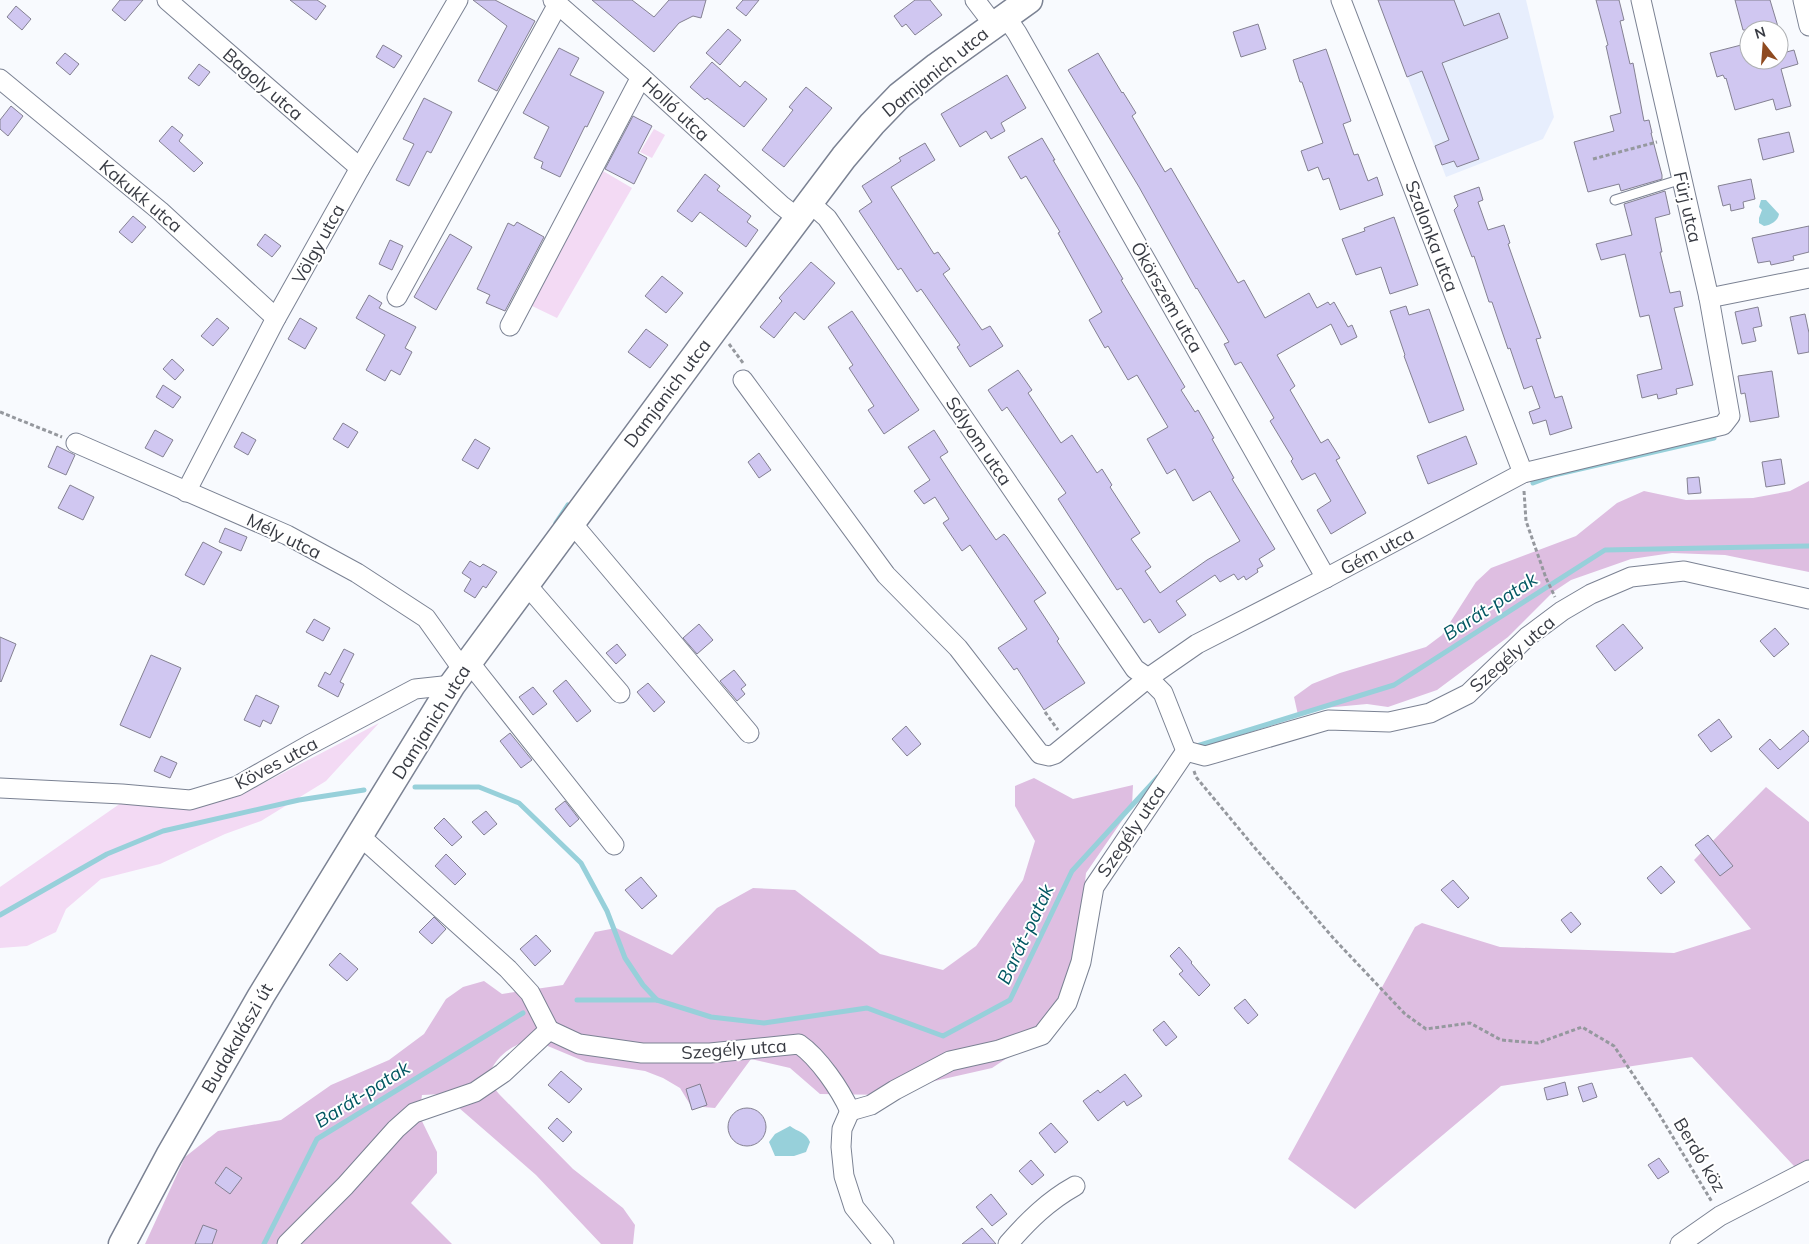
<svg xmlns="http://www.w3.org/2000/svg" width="1809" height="1244" font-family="Mulish,sans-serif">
<rect width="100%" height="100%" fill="#f8fafe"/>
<polygon fill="#e7eefd" points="1378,0 1526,0 1554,117 1543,139 1446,177"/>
<g fill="#f3daf4">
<polygon points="654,129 665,135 652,158 640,152"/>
<polygon points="603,171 632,188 557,318 530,305"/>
<polygon points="379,723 326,781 261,821 225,834 160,864 101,879 66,909 56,932 27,946 0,948 0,887 121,803 194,808 239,796"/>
</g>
<g fill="#debee1">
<polygon points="1809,481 1809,572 1725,555 1672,553 1631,559 1571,580 1553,592 1508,637 1437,690 1388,707 1367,704 1324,708 1298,715 1294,697 1312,684 1340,673 1426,647 1442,635 1476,582 1491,568 1576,536 1617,503 1644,491 1686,500 1753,498 1790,491"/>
<path d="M1034,778L1073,799L1133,785L1132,806L1086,873L1077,952L1042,1035L992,1068L895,1090L891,1095L820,1094L790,1068L751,1059L715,1108L691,1106L680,1088L663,1078L645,1071L586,1062L531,1039C506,1049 499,1054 486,1078L499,1094L573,1169L623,1208L635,1225L633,1244H601L536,1175L443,1094L422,1095L419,1115L437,1152V1173L411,1203L452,1244H145L185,1157L218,1131L281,1120L331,1085L389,1060L424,1034L446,999L463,987L484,981L502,994L563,985L595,932L616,928L672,955L717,908L753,888L795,890L880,954L943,970L976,946L1023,880L1035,841L1015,806V786Z"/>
<polygon points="1766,787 1809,822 1809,1182 1692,1057 1501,1086 1355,1209 1288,1159 1415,927 1422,923 1500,947 1674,953 1751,929 1694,860"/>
</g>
<g fill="#97d0da">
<path d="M1761,200H1766L1779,214C1778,221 1771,225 1764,226L1759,223V218L1762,210L1759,207Z"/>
<path d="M790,1126C798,1132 806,1132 810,1142L806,1152L794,1156H775L769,1142L775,1134Z"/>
</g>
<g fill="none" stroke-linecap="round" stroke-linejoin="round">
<g stroke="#97d0da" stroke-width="5">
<polyline points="1533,483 1554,475 1714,438"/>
<polyline points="556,523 568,505"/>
<polyline points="1197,746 1394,685 1605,550 1809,546"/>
<polyline points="415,787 479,787 519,803 581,863 607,911 625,958 643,985 657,1000"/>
<polyline points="0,915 107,854 163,831 299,800 364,790"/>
<polyline points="577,1000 657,1000 711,1017 764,1023 867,1008 943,1036 1010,1000 1072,871 1158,777"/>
<polyline points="264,1244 317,1139 523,1013"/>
</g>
</g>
<g fill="#d0c7f1" stroke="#848192">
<polygon points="120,0 143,0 125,21 112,10"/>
<polygon points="290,0 317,0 326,6 316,20"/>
<polygon points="473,0 495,0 535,21 497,91 478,81 507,26"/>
<polygon points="592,0 632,0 654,17 669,0 706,0 701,18 693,16 679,23 654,52"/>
<polygon points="743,0 759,0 746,16 736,8"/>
<polygon points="915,0 930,0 942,15 915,35 906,24 902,27 894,16"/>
<polygon points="1378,0 1454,0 1464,26 1499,13 1508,38 1442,63 1479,159 1457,167 1454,161 1442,165 1435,146 1449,140 1422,71 1407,77"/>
<polygon points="1596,0 1619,0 1624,20 1620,21 1630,64 1633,63 1644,121 1649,120 1652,133 1651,133 1662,175 1662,179 1621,191 1619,184 1588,192 1574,142 1614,131 1610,116 1621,113 1606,46 1608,45"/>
<polygon points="1735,0 1770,0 1779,30 1743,30"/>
<polygon points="16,6 31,19 22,30 7,17"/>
<polygon points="1258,24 1266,49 1241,57 1233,32"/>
<polygon points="728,29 741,40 720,65 706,53"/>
<polygon points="1749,43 1749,60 1779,60 1779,54 1794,50 1798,64 1781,69 1791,106 1776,110 1773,99 1735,110 1726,78 1725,79 1723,75 1717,77 1710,53"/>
<polygon points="383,45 402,56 394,68 376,57"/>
<polygon points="559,48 579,58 570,75 604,92 587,127 585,126 560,177 541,168 543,162 534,158 549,127 523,113"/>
<polygon points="1326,49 1351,121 1343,124 1354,155 1358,154 1368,181 1377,177 1383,195 1340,210 1329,178 1323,180 1318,167 1308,171 1301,151 1323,143 1302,82 1300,82 1293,60"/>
<polygon points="65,53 79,64 70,75 56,63"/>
<polygon points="1098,53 1122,93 1123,92 1136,113 1132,116 1165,172 1171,168 1238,283 1244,280 1265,318 1309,293 1317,308 1328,302 1330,305 1334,302 1348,327 1352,325 1357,337 1341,345 1331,324 1277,355 1295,386 1290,390 1321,443 1328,439 1340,458 1336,460 1366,513 1331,534 1317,510 1331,501 1315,473 1302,480 1291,461 1293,459 1270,421 1274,418 1241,362 1235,365 1224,344 1229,342 1197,288 1196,289 1139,187 1068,70"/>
<polygon points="712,62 740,87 745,81 767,99 744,127 707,98 705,100 690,87"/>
<polygon points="199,64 210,72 199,86 188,78"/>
<polygon points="1007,75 1026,108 1001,123 1005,131 991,139 986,131 960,147 941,114"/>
<polygon points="806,87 832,108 784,167 762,150 793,110 789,107"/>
<polygon points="424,98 452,112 431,153 427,151 409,186 396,180 414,144 403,139"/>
<polygon points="11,106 23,116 8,136 0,129 0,120"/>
<polygon points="633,116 652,126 638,153 647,158 634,184 605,169"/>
<polygon points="172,126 183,135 179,141 203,163 194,172 159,141"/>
<polygon points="1789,132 1794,152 1763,160 1758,139"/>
<polygon points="1042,138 1055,160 1053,160 1123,279 1121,280 1185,387 1181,390 1195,412 1198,410 1214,438 1212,439 1234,478 1232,479 1275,549 1259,559 1263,566 1257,569 1258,572 1246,580 1244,576 1238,580 1234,574 1220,582 1215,575 1176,601 1186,615 1159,633 1150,619 1144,623 1121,588 1117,590 1058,499 1066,493 1007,407 1002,411 988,390 1018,370 1032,390 1028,393 1061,443 1072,435 1097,473 1102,469 1112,485 1110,487 1140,533 1131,539 1151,567 1145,571 1160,593 1207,560 1240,541 1210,491 1193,501 1175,469 1167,474 1147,439 1168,427 1137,375 1128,380 1108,346 1105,348 1089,320 1102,312 1058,233 1060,232 1026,176 1021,179 1008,157"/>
<polygon points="925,143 935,160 891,187 934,254 938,252 950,269 943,274 982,330 990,326 1003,346 970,367 957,347 960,345 921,289 917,292 901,268 898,270 859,211 872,202 862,186 901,161 899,158"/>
<polygon points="705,174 720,186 717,190 751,216 747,222 758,230 746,247 700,212 692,222 677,211"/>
<polygon points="1751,179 1755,199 1743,202 1744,208 1731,211 1730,204 1723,206 1718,186"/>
<polygon points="1479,187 1483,200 1478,202 1488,230 1504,225 1510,243 1508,244 1541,338 1536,339 1555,398 1562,396 1572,428 1550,435 1546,420 1533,424 1529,412 1540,408 1532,386 1524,389 1510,348 1508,349 1492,302 1489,302 1474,256 1472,257 1454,210 1458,206 1454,196"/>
<polygon points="1665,191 1670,214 1655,218 1662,252 1660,252 1670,293 1680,291 1683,306 1674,308 1693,385 1676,389 1677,394 1658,399 1657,394 1642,398 1637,375 1662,369 1649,315 1640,317 1625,254 1601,260 1596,244 1632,235 1624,204"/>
<polygon points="133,216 146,227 132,243 119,232"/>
<polygon points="1394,217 1418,285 1390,294 1381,267 1356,275 1342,239 1365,231 1364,228"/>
<polygon points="517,222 544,237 505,311 486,303 490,295 477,289 508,223 514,226"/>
<polygon points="1809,226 1809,252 1793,256 1794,260 1771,265 1770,261 1758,263 1752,238"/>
<polygon points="265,234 281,246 272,257 257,245"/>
<polygon points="450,234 472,247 436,310 414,297"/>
<polygon points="390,240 403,246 392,270 379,264"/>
<polygon points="811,262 835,283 804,320 795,312 774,338 760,327 782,301 779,298"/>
<polygon points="662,276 683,293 666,313 645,296"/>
<polygon points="369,295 382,303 379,308 416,327 405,348 412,352 400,375 391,370 385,381 366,370 385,335 356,318"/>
<polygon points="1406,306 1409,315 1429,309 1464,410 1429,423 1404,356 1405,355 1390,311"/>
<polygon points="1758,307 1762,326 1753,328 1756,341 1742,344 1735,312"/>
<polygon points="852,311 919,410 884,434 868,410 874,406 849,368 853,365 828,327"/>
<polygon points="1805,314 1809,333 1809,352 1798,354 1790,317"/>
<polygon points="217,318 229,328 213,346 201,336"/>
<polygon points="300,318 317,328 305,349 288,339"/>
<polygon points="646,329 668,345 650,368 628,352"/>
<polygon points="172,359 184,370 175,380 163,369"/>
<polygon points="1772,371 1779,417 1750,422 1745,393 1741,394 1738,376"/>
<polygon points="163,385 181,397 173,408 156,397"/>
<polygon points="343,423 358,432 348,448 333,439"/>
<polygon points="155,430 173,440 163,457 145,448"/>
<polygon points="934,430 948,452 940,457 961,489 996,540 1004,534 1007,537 1046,593 1034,601 1059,639 1057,641 1085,683 1044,710 1017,668 1014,670 998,648 1027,629 970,545 962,551 943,523 949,519 935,497 924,504 914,491 930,480 908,447"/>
<polygon points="242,432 256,440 248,455 234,447"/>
<polygon points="1466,436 1477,464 1428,484 1417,456"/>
<polygon points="475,439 490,448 478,469 462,460"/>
<polygon points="57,446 75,455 66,475 48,467"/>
<polygon points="759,453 771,470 759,478 748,462"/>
<polygon points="1781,459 1785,484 1766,487 1762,462"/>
<polygon points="1699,477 1701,493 1688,494 1687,478"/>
<polygon points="70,485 94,497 83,520 58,508"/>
<polygon points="225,528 247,537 241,551 219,542"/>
<polygon points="203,542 222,552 204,585 185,575"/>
<polygon points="470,561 480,567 483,564 497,572 486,588 483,586 475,598 464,591 471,579 462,573"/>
<polygon points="314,619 330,628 323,641 306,632"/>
<polygon points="699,624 713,640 697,654 683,638"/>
<polygon points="1623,624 1643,648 1615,671 1596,646"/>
<polygon points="1775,628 1789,644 1774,657 1760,641"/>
<polygon points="0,637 16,644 1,682 0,681"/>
<polygon points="617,644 626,655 616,664 606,653"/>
<polygon points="344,649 354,654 340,682 344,684 338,697 318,686 325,672 330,675"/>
<polygon points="151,655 181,668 150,738 120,725"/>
<polygon points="734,670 746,685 741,689 745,694 737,701 720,681"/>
<polygon points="566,680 591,711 577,722 553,691"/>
<polygon points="648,683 665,702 654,712 637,692"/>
<polygon points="533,687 547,704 533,715 519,697"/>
<polygon points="256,695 279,706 271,724 263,720 260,727 244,720"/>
<polygon points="1719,719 1732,737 1711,752 1698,735"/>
<polygon points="906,726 921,744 907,756 892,739"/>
<polygon points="1803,730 1809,737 1809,741 1778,769 1759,749 1770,739 1780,750"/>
<polygon points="510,733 532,760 521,768 500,741"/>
<polygon points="161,756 177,763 170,778 154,771"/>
<polygon points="565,801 579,819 570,827 555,809"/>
<polygon points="486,811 497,824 484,835 472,822"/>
<polygon points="444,818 462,837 452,846 434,828"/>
<polygon points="1708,835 1733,866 1720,876 1695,845"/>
<polygon points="446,854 466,874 455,885 435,866"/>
<polygon points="1661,866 1675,882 1661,894 1647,878"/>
<polygon points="641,877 657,896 642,909 625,890"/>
<polygon points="1453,880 1469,898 1458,908 1441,890"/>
<polygon points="1571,912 1581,924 1571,933 1561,920"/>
<polygon points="434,917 446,929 432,944 419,932"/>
<polygon points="536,935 551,951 535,966 520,949"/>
<polygon points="1179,947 1192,962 1191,963 1210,985 1199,996 1179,974 1183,971 1170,956"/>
<polygon points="340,953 358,969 347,981 329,965"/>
<polygon points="1245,999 1258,1015 1248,1024 1234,1008"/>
<polygon points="1164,1021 1177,1037 1166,1046 1153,1030"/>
<polygon points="561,1071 582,1089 569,1103 548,1085"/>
<polygon points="1125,1074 1142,1096 1127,1106 1124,1101 1098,1121 1083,1101 1098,1090 1100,1093"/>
<polygon points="1565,1082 1568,1095 1547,1100 1544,1088"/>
<polygon points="1592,1083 1597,1097 1583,1102 1578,1087"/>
<polygon points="700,1084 707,1105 692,1110 686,1089"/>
<circle cx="747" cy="1127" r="19"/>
<polygon points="557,1118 572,1132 563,1142 548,1128"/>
<polygon points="1051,1123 1068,1142 1055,1153 1039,1133"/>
<polygon points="1659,1158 1669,1172 1658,1179 1648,1165"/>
<polygon points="1031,1160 1044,1175 1032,1185 1019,1171"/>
<polygon points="226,1167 242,1178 230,1194 215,1183"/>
<polygon points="991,1194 1007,1214 992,1226 976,1207"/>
<polygon points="203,1225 217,1230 212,1244 195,1244"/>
<polygon points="982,1228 996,1244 962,1244"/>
</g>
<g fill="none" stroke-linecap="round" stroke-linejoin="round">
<g stroke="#7b8293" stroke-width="11">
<polyline id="lane" points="1615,200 1682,179"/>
</g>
<g stroke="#7b8293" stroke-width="21">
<g id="street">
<polyline points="167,0 360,168"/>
<polyline points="553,0 641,77 781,205 798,218"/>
<polyline points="975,0 994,25"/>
<polyline points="1341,0 1523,473"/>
<polyline points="1803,0 1809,26"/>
<polyline points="1006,17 1017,33 1326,578"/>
<polyline points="0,79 160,211 276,318"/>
<polyline points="810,203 827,218 1135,669 1148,678 1163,693 1186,751"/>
<polyline points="397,297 558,4"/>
<polyline points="1709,298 1809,278"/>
<polyline points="510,326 641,77"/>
<polyline points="743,380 886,575 958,648 1040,754 1049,756 1055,754 1148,678 1197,644 1326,578 1523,473 1723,425 1730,416 1709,298 1641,0"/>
<polyline points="76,443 287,535 357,573 426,618 463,670"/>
<polyline points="186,492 276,318 360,168 458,0"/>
<polyline points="571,522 749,733"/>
<polyline points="526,584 620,693"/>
<polyline points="469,662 614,845"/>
<polyline points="1186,751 1205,756 1328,720 1389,722 1430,713 1468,694 1527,637 1562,611 1591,594 1631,577 1684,571 1809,599"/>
<polyline points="0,788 122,794 190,800 237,786 309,745 415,689 452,685"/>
<polyline points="360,836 508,969 530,993 549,1030"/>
<path d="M549,1030L579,1044L642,1053H710L799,1044C819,1058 840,1089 850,1111"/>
<polyline points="850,1111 871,1105 895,1090 950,1061 999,1050 1042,1035 1067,1003 1081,962 1094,887 1186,751"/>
<polyline points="850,1111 842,1129 841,1147 844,1176 854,1207 884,1244"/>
<polyline points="287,1244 345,1186 396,1129 414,1113 475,1092 503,1073 549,1030"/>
<path d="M1008,1244C1028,1221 1048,1201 1075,1186"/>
<polyline points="1680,1244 1720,1216 1809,1170"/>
</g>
</g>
<g stroke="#7b8293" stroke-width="29">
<polyline id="secondary" points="122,1244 169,1156 261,996 452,685 469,662 714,330 844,157 872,124 899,96 937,66 1029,0"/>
</g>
<g stroke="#95989e" stroke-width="3" stroke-dasharray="4 2.5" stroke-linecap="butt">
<polyline points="1593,159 1657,142"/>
<polyline points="729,344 743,363"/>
<polyline points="0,412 62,437"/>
<polyline points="1524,491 1526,521 1546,578 1555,597"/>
<polyline points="1045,712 1058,730"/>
<polyline points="1194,771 1196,777 1255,848 1335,940 1405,1014 1426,1029 1470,1023 1501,1040 1538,1043 1582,1027 1614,1046 1656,1109 1712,1202"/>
</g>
<use href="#lane" stroke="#fff" stroke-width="9"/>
<use href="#street" stroke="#fff" stroke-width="19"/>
<use href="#secondary" stroke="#fff" stroke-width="26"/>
</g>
<g text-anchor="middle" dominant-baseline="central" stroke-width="4" stroke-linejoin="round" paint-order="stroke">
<g font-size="18" fill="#383b43" stroke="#fff">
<text transform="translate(935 72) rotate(-39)">Damjanich utca</text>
<text transform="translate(263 84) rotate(41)">Bagoly utca</text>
<text transform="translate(676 109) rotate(43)">Holló utca</text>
<text transform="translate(141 196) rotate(40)">Kakukk utca</text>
<text transform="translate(1688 207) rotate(77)">Fürj utca</text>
<text transform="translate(1432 236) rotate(69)">Szalonka utca</text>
<text transform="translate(318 244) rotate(-61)">Völgy utca</text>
<text transform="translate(1167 297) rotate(60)">Ökörszem utca</text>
<text transform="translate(667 393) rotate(-53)">Damjanich utca</text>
<text transform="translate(979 441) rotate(56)">Sólyom utca</text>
<text transform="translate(284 536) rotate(26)">Mély utca</text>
<text transform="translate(1377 551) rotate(-28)">Gém utca</text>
<text transform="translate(1512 654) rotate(-41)">Szegély utca</text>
<text transform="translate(431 722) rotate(-58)">Damjanich utca</text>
<text transform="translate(276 763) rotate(-28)">Köves utca</text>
<text transform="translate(1131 831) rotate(-56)">Szegély utca</text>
<text transform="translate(237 1038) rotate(-60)">Budakalászi út</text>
<text transform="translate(734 1049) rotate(-4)">Szegély utca</text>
<text transform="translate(1700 1155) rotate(59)">Berdó köz</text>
</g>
<g font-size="19" font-style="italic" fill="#025762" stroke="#fff">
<text transform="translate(1490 606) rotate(-33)">Barát-patak</text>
<text transform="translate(1025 934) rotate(-65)">Barát-patak</text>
<text transform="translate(362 1094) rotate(-32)">Barát-patak</text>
</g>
</g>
<g transform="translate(1764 45) rotate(343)"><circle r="24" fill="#ffffff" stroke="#afb1b4"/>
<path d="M0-4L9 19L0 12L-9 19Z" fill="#8f4a20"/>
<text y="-8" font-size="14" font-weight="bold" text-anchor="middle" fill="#383b43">N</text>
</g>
</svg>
